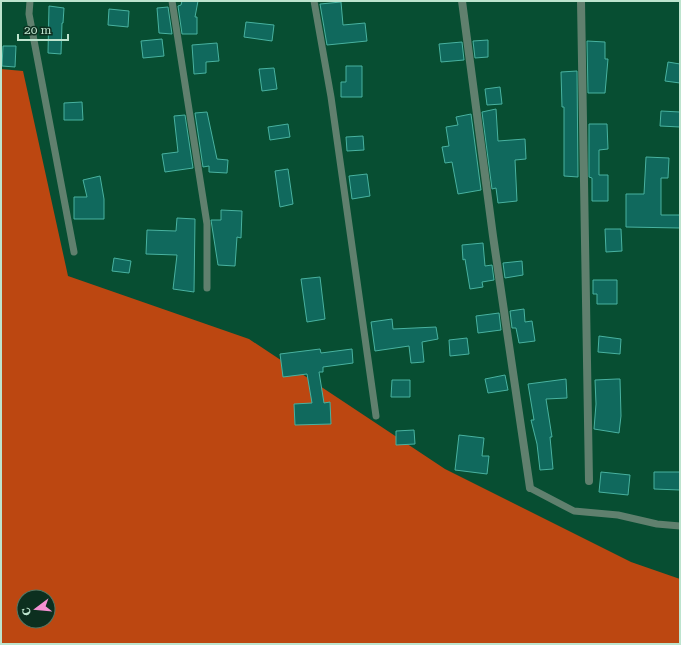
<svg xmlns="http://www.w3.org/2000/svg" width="681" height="645" font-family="'Roboto Serif',serif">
<rect width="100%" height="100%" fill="#074e32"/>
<path fill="#bc4711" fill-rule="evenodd" d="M1,69L23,71L68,276L249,339L445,469L631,562L680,579V644H1ZM24,597H48V621H24Z"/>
<g fill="#10695d" stroke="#48b2a0">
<polygon points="182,1 198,1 195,17 197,17 197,34 182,34 178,6 181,5"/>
<polygon points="341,2 343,25 365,23 367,41 327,45 320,4"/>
<polygon points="49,6 64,8 63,23 62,23 61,54 48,53"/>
<polygon points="168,7 172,34 159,33 157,8"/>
<polygon points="109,9 129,11 128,27 108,25"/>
<polygon points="246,22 274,25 272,41 244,37"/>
<polygon points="162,39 164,56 143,58 141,41"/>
<polygon points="488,40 488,57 475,58 473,41"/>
<polygon points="587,41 605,42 605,59 608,59 605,93 588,93"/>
<polygon points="462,42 464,60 441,62 439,44"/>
<polygon points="217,43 219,61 206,62 206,73 194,74 192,45"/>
<polygon points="3,46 16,46 15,67 2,66"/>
<polygon points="668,62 680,64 680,83 665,81"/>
<polygon points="346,66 362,66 362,97 341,97 341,82 346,82"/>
<polygon points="274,68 277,89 262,91 259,69"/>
<polygon points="577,71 578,177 564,176 564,107 562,107 561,72"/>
<polygon points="500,87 502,104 487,105 485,89"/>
<polygon points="82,102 83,120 64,120 64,103"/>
<polygon points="496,109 498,141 525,139 526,159 515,160 517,201 498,203 496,188 492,189 482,112"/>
<polygon points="661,111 680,112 680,127 660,126"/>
<polygon points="207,112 217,159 228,160 227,173 209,172 209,166 203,167 195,113"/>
<polygon points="471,114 481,190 458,194 452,162 445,163 442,147 449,146 446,127 458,125 456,117"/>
<polygon points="185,115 193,168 165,172 162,154 178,152 174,116"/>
<polygon points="288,124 290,137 270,140 268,127"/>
<polygon points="589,124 607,124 608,149 599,150 599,175 608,175 608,201 592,201 592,178 589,177"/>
<polygon points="363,136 364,150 347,151 346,137"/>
<polygon points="646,157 669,158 668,178 661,178 661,215 680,215 680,228 626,227 626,194 644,194"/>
<polygon points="288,169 293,204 280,207 275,171"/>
<polygon points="367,174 370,196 352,199 349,176"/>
<polygon points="100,176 104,199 104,219 74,219 74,197 87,197 83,180"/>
<polygon points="221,210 242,211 241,238 237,237 235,266 218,265 211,220 221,220"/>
<polygon points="177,218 195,219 194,292 173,289 177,255 146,254 147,230 176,231"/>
<polygon points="605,229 621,229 622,251 606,252"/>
<polygon points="483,243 485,266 492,265 494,280 482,282 483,287 470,289 465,259 463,260 462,245"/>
<polygon points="114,258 131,261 129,273 112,271"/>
<polygon points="522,261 523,275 505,278 503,263"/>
<polygon points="320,277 325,319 307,322 301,279"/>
<polygon points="593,280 617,280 617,304 597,304 597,294 593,294"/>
<polygon points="524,309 525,322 532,321 535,341 519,343 516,328 512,328 510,311"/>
<polygon points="499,313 501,330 478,333 476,316"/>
<polygon points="392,319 393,329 436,327 438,339 422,342 424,362 411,363 409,346 375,351 371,322"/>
<polygon points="599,336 621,339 620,354 598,352"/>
<polygon points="467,338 469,354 450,356 449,340"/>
<polygon points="320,349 321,353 352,349 353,363 323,367 323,372 319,372 324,403 330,402 331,424 295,425 294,404 312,403 307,374 283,377 280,354"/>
<polygon points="505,375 508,390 488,393 485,379"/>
<polygon points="566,379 567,398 546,399 552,437 550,437 553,469 540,470 537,444 531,420 534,420 528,384"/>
<polygon points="617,379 620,379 621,416 619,433 594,429 596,404 595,380"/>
<polygon points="392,380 410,380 410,397 391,397"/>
<polygon points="414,430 415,444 396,445 396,431"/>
<polygon points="459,435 484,438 482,456 489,456 487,474 455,470"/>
<polygon points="601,472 630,475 628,495 599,492"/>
<polygon points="654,472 680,472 680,490 654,489"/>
</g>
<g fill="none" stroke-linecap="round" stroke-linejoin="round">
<g stroke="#60806e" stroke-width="7">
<polyline points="30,1 29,14 74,252"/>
<polyline points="172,1 207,224 207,288"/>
<polyline points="314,1 331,97 376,416"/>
<polyline points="530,488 574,511 618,515 657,524 680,526"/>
</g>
<g stroke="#60806e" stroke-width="8">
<polyline points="462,1 493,236 530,488"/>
<polyline points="581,1 589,481"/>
</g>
</g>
<rect width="681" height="645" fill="none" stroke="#bde4ce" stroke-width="4"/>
<g transform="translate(36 609) rotate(254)"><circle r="19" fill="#0c2f1f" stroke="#537765"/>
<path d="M0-3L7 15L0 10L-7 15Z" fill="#f491d3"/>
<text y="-6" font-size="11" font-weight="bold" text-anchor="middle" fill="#bde4ce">С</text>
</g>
<path d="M18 34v6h50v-6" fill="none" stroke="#bde4ce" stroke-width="2"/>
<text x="24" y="34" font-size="12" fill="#bde4ce" stroke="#0c2f1f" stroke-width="3" paint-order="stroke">20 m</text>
</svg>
